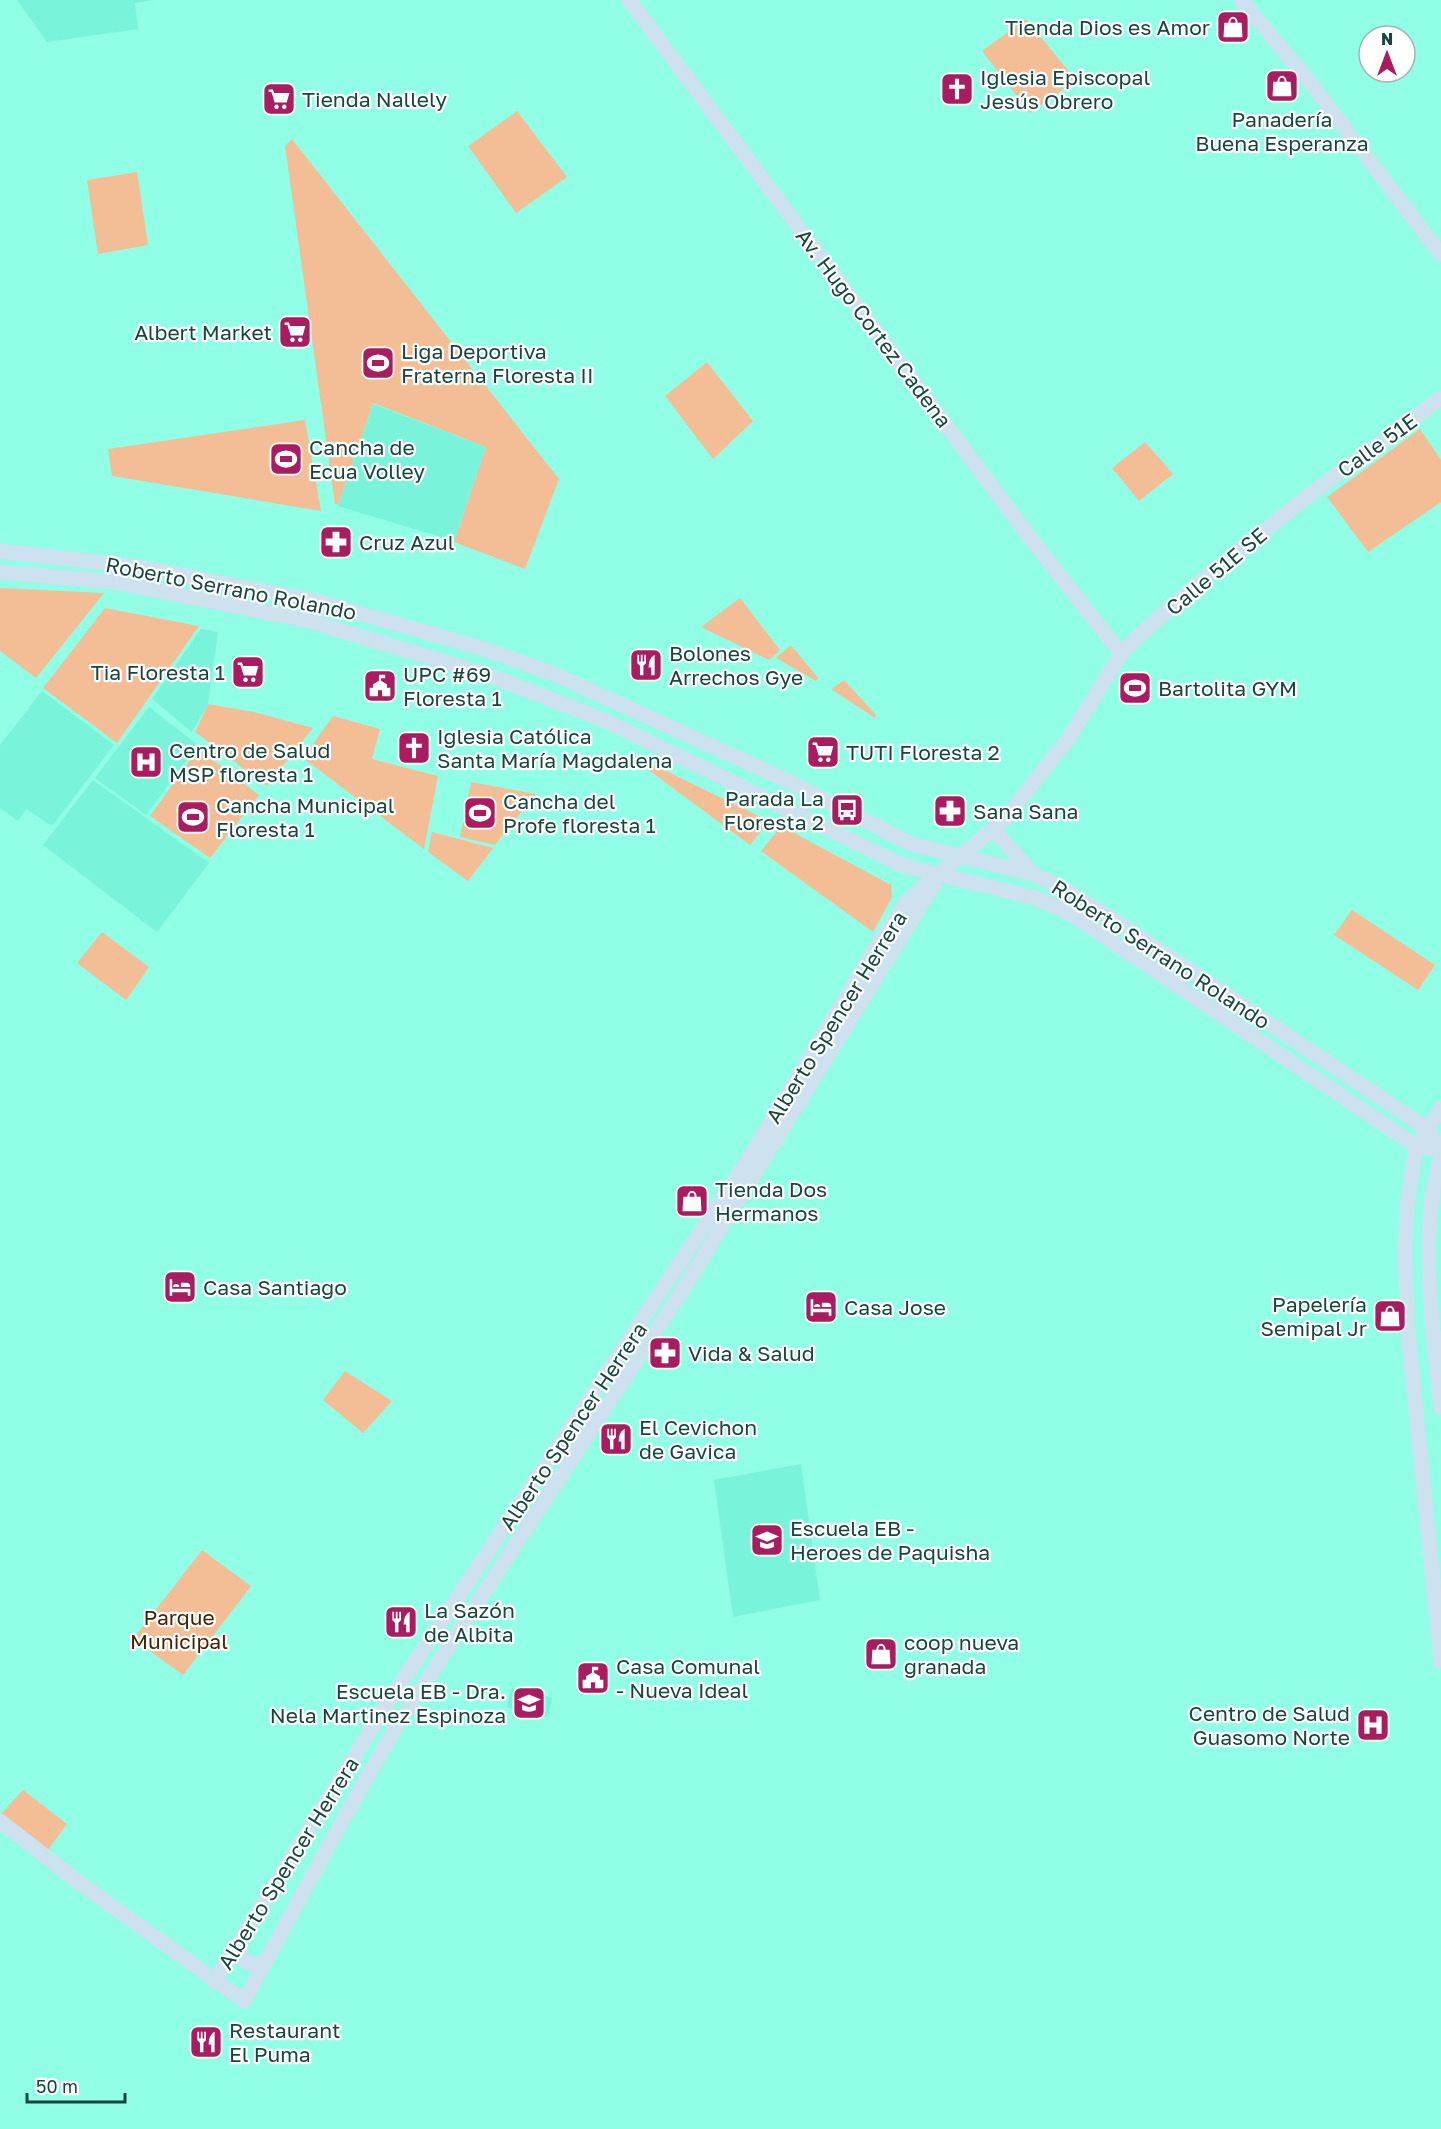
<svg xmlns="http://www.w3.org/2000/svg" width="1441" height="2129" font-family="'Golos Text',sans-serif">
<rect width="100%" height="100%" fill="#91fee6"/>
<g fill="#79f3da">
<polygon points="17,0 154,0 135,3 138,29 47,42"/>
<polygon points="373,404 486,447 454,541 338,506"/>
<polygon points="201,629 218,632 208,704 192,732 152,699"/>
<polygon points="42,691 114,745 52,826 26,809 18,821 0,808 0,745"/>
<polygon points="149,707 198,745 146,815 95,778"/>
<polygon points="93,780 209,863 157,932 43,845"/>
<polygon points="801,1464 820,1600 733,1617 714,1480"/>
<polygon points="511,1688 552,1698 548,1717 507,1707"/>
</g>
<g fill="#f3be96">
<polygon points="1026,19 1076,80 1030,113 982,51"/>
<polygon points="517,111 567,177 516,213 468,146"/>
<polygon points="292,139 480,379 471,386 481,380 559,479 525,569 454,542 486,447 373,403 338,505 335,504 285,146"/>
<polygon points="137,172 148,245 98,254 87,180"/>
<polygon points="707,362 753,421 713,459 665,396"/>
<polygon points="305,420 321,511 112,476 108,449"/>
<polygon points="1420,429 1441,460 1441,502 1368,552 1327,497"/>
<polygon points="1145,442 1173,474 1139,501 1112,468"/>
<polygon points="0,588 104,593 36,678 0,651"/>
<polygon points="740,598 780,650 769,660 701,627"/>
<polygon points="105,608 199,626 117,743 43,688"/>
<polygon points="791,645 818,678 816,681 776,658"/>
<polygon points="844,680 876,715 875,718 831,689"/>
<polygon points="208,704 254,712 313,728 267,786 195,732"/>
<polygon points="333,716 380,729 372,759 438,776 424,849 303,758"/>
<polygon points="198,749 259,795 210,858 150,816"/>
<polygon points="633,755 769,821 750,845 635,760"/>
<polygon points="471,782 536,794 495,845 460,837"/>
<polygon points="781,826 891,885 892,897 873,932 761,851"/>
<polygon points="432,832 493,848 468,881 428,852"/>
<polygon points="1352,910 1435,965 1418,990 1334,935"/>
<polygon points="102,932 149,967 126,1000 77,963"/>
<polygon points="345,1371 392,1401 363,1433 323,1400"/>
<polygon points="202,1550 251,1586 183,1675 133,1639"/>
<polygon points="23,1790 67,1824 47,1851 0,1815"/>
</g>
<g fill="none" stroke-linecap="round" stroke-linejoin="round">
<g stroke="#cde1ee" stroke-width="15">
<polyline points="629,0 1025,531 1121,654"/>
<polyline points="1241,0 1309,81 1441,255"/>
<polyline points="0,551 139,567 316,601 478,647 554,674 635,711 788,781 911,844 1033,874 1055,884 1108,916 1426,1128 1441,1149"/>
<polyline points="0,572 113,582 309,621 491,676 606,721 904,866 1036,898 1072,915 1416,1146 1441,1150"/>
<polyline points="993,829 1033,874"/>
<polyline points="1441,1108 1416,1146 1407,1206 1405,1253 1408,1332 1441,1662"/>
<path d="M1441,1156C1438,1169 1434,1183 1432,1197C1423,1263 1434,1341 1441,1408"/>
<polyline points="0,1821 77,1881 244,2001 340,1825 396,1727 682,1291 934,884"/>
<path d="M238,1945C239,1962 253,1970 267,1960"/>
<polyline points="214,1982 383,1710 747,1161 879,942 908,900 1004,820 1068,739 1121,654 1135,639 1202,580 1313,492 1441,398"/>
</g>
</g>
<defs>
<g id="shop-square" transform="scale(1.725)"><rect x="-9" y="-9" width="18" height="18" rx="4" fill="#a91d60" stroke="#fff"/><path d="M-5-2.5h2.3a2.7 3.5 0 0 1 5.4 0H5L5.5 6h-11ZM-1.5-2.5h3a1.5 2.3 0 0 0-3 0Z" fill="#fff"/></g>
<g id="church-square" transform="scale(1.725)"><rect x="-9" y="-9" width="18" height="18" rx="4" fill="#a91d60" stroke="#fff"/><path d="M-1.2-6h2.4v3.5h3.3v2.4h-3.3V6h-2.4V-.1h-3.3v-2.4h3.3Z" fill="#fff"/></g>
<g id="supermarket-square" transform="scale(1.725)"><rect x="-9" y="-9" width="18" height="18" rx="4" fill="#a91d60" stroke="#fff"/><path d="M-6-5.5h2.5l.6 2H6L4.5 2H-2.5L-4.4-4H-6ZM-1.5 3.2a1.3 1.3 0 1 0 .1 0ZM3 3.2a1.3 1.3 0 1 0 .1 0Z" fill="#fff"/></g>
<g id="stadium-square" transform="scale(1.725)"><rect x="-9" y="-9" width="18" height="18" rx="4" fill="#a91d60" stroke="#fff"/><path d="M0-5a6.5 5 0 1 0 0 10a6.5 5 0 1 0 0-10ZM-3.5-1.8h7v3.6h-7Z" fill="#fff"/></g>
<g id="pharmacy-square" transform="scale(1.725)"><rect x="-9" y="-9" width="18" height="18" rx="4" fill="#a91d60" stroke="#fff"/><path d="M-2-6h4v4h4v4h-4v4h-4v-4h-4v-4h4Z" fill="#fff"/></g>
<g id="restaurant-square" transform="scale(1.725)"><rect x="-9" y="-9" width="18" height="18" rx="4" fill="#a91d60" stroke="#fff"/><path d="M-5-6h1v4h1v-4h1v4h1v-4h1v5L-1.5 .5V6h-2V.5L-5-1ZM5-6V6H3V1.5H1.5Q1.5-4 5-6Z" fill="#fff"/></g>
<g id="civic-square" transform="scale(1.725)"><rect x="-9" y="-9" width="18" height="18" rx="4" fill="#a91d60" stroke="#fff"/><path d="M-.6-6.5H3V-4.5H.6V-3L4-1V1h2V6H-6V1h2V-1L-.6-3ZM-1.2 2.5V6h2.4V2.5Z" fill="#fff"/></g>
<g id="hospital-square" transform="scale(1.725)"><rect x="-9" y="-9" width="18" height="18" rx="4" fill="#a91d60" stroke="#fff"/><path d="M-5-5h3v3.5h4V-5h3V5h-3V1.5h-4V5h-3Z" fill="#fff"/></g>
<g id="bus-square" transform="scale(1.725)"><rect x="-9" y="-9" width="18" height="18" rx="4" fill="#a91d60" stroke="#fff"/><path d="M-5-6H5V4H4V6H2V4H-2V6H-4V4H-5ZM-3.5-4V0h7V-4ZM-3.5 1.2v1.5H-2V1.2ZM2 1.2v1.5H3.5V1.2Z" fill="#fff"/></g>
<g id="hotel-square" transform="scale(1.725)"><rect x="-9" y="-9" width="18" height="18" rx="4" fill="#a91d60" stroke="#fff"/><path d="M-6-4.5h1.5V1H6V5H4.5V3h-9V5H-6ZM-4 0a1.8 1.8 0 1 1 3.6 0ZM.5 0V-2.5h3Q6-2.5 6 0Z" fill="#fff"/></g>
<g id="school-square" transform="scale(1.725)"><rect x="-9" y="-9" width="18" height="18" rx="4" fill="#a91d60" stroke="#fff"/><path d="M0-5L7-2L0 1L-7-2ZM-4 1L0 2.5L4 1V4Q0 6-4 4Z" fill="#fff"/></g>
</defs>
<g fill-rule="evenodd">
<use href="#shop-square" x="1233" y="27"/>
<use href="#shop-square" x="1282" y="86"/>
<use href="#church-square" x="957" y="89"/>
<use href="#supermarket-square" x="279" y="99"/>
<use href="#supermarket-square" x="295" y="332"/>
<use href="#stadium-square" x="378" y="363"/>
<use href="#stadium-square" x="286" y="459"/>
<use href="#pharmacy-square" x="336" y="542"/>
<use href="#restaurant-square" x="646" y="665"/>
<use href="#supermarket-square" x="248" y="672"/>
<use href="#civic-square" x="380" y="686"/>
<use href="#stadium-square" x="1135" y="688"/>
<use href="#church-square" x="414" y="748"/>
<use href="#supermarket-square" x="823" y="752"/>
<use href="#hospital-square" x="146" y="762"/>
<use href="#bus-square" x="847" y="810"/>
<use href="#pharmacy-square" x="950" y="811"/>
<use href="#stadium-square" x="480" y="813"/>
<use href="#stadium-square" x="193" y="817"/>
<use href="#shop-square" x="692" y="1201"/>
<use href="#hotel-square" x="180" y="1287"/>
<use href="#hotel-square" x="821" y="1307"/>
<use href="#shop-square" x="1390" y="1316"/>
<use href="#pharmacy-square" x="665" y="1353"/>
<use href="#restaurant-square" x="616" y="1439"/>
<use href="#school-square" x="767" y="1540"/>
<use href="#restaurant-square" x="401" y="1622"/>
<use href="#shop-square" x="881" y="1654"/>
<use href="#civic-square" x="593" y="1678"/>
<use href="#school-square" x="529" y="1703"/>
<use href="#hospital-square" x="1373" y="1725"/>
<use href="#restaurant-square" x="206" y="2042"/>
</g>
<g text-anchor="middle" dominant-baseline="central" stroke-width="4.5" stroke-linejoin="round" paint-order="stroke">
<g font-size="21" fill="#17463d" stroke="#fff" text-anchor="start">
<text x="1210" y="27" text-anchor="end">Tienda Dios es Amor</text>
<text x="980" y="77">Iglesia Episcopal<tspan x="980" dy="24">Jesús Obrero</tspan></text>
<text x="302" y="99">Tienda Nallely</text>
<text x="1282" y="119" text-anchor="middle">Panadería<tspan x="1282" dy="24">Buena Esperanza</tspan></text>
<text x="272" y="332" text-anchor="end">Albert Market</text>
<text x="401" y="351">Liga Deportiva<tspan x="401" dy="24">Fraterna Floresta II</tspan></text>
<text x="309" y="447">Cancha de<tspan x="309" dy="24">Ecua Volley</tspan></text>
<text x="359" y="542">Cruz Azul</text>
<text x="669" y="653">Bolones<tspan x="669" dy="24">Arrechos Gye</tspan></text>
<text x="225" y="672" text-anchor="end">Tia Floresta 1</text>
<text x="403" y="674">UPC #69<tspan x="403" dy="24">Floresta 1</tspan></text>
<text x="1158" y="688">Bartolita GYM</text>
<text x="437" y="736">Iglesia Católica<tspan x="437" dy="24">Santa María Magdalena</tspan></text>
<text x="169" y="750">Centro de Salud<tspan x="169" dy="24">MSP floresta 1</tspan></text>
<text x="846" y="752">TUTI Floresta 2</text>
<text x="824" y="798" text-anchor="end">Parada La<tspan x="824" dy="24">Floresta 2</tspan></text>
<text x="503" y="801">Cancha del<tspan x="503" dy="24">Profe floresta 1</tspan></text>
<text x="216" y="805">Cancha Municipal<tspan x="216" dy="24">Floresta 1</tspan></text>
<text x="973" y="811">Sana Sana</text>
<text x="715" y="1189">Tienda Dos<tspan x="715" dy="24">Hermanos</tspan></text>
<text x="203" y="1287">Casa Santiago</text>
<text x="1367" y="1304" text-anchor="end">Papelería<tspan x="1367" dy="24">Semipal Jr</tspan></text>
<text x="844" y="1307">Casa Jose</text>
<text x="688" y="1353">Vida &amp; Salud</text>
<text x="639" y="1427">El Cevichon<tspan x="639" dy="24">de Gavica</tspan></text>
<text x="790" y="1528">Escuela EB -<tspan x="790" dy="24">Heroes de Paquisha</tspan></text>
<text x="424" y="1610">La Sazón<tspan x="424" dy="24">de Albita</tspan></text>
<text x="904" y="1642">coop nueva<tspan x="904" dy="24">granada</tspan></text>
<text x="616" y="1666">Casa Comunal<tspan x="616" dy="24">- Nueva Ideal</tspan></text>
<text x="506" y="1691" text-anchor="end">Escuela EB - Dra.<tspan x="506" dy="24">Nela Martinez Espinoza</tspan></text>
<text x="1350" y="1713" text-anchor="end">Centro de Salud<tspan x="1350" dy="24">Guasomo Norte</tspan></text>
<text x="229" y="2030">Restaurant<tspan x="229" dy="24">El Puma</tspan></text>
</g>
<g font-size="21" fill="#17463d" stroke="#fff">
<text transform="translate(874 328) rotate(53)">Av. Hugo Cortez Cadena</text>
<text transform="translate(1377 445) rotate(-36)">Calle 51E</text>
<text transform="translate(1216 571) rotate(-40)">Calle 51E SE</text>
<text transform="translate(231 588) rotate(11)">Roberto Serrano Rolando</text>
<text transform="translate(1161 954) rotate(33)">Roberto Serrano Rolando</text>
<text transform="translate(836 1017) rotate(-58)">Alberto Spencer Herrera</text>
<text transform="translate(573 1426) rotate(-56)">Alberto Spencer Herrera</text>
<text transform="translate(288 1863) rotate(-58)">Alberto Spencer Herrera</text>
</g>
<g font-size="21" fill="#452201" stroke="#fff">
<text x="179" y="1617">Parque<tspan x="179" dy="24">Municipal</tspan></text>
</g>
</g>
<g transform="translate(1387 54)"><circle r="28" fill="#ffffff" stroke="#a2b5b1" stroke-width="1.5"/>
<path d="M0-4.5L10 22L0 15L-10 22Z" fill="#a91d60"/>
<text y="-9" font-size="16" font-weight="bold" text-anchor="middle" fill="#17463d">N</text>
</g>
<path d="M27 2093v9h98v-9" fill="none" stroke="#17463d" stroke-width="3"/>
<text x="36" y="2093" font-size="18" fill="#17463d" stroke="#ffffff" stroke-width="4.5" paint-order="stroke">50 m</text>
</svg>
